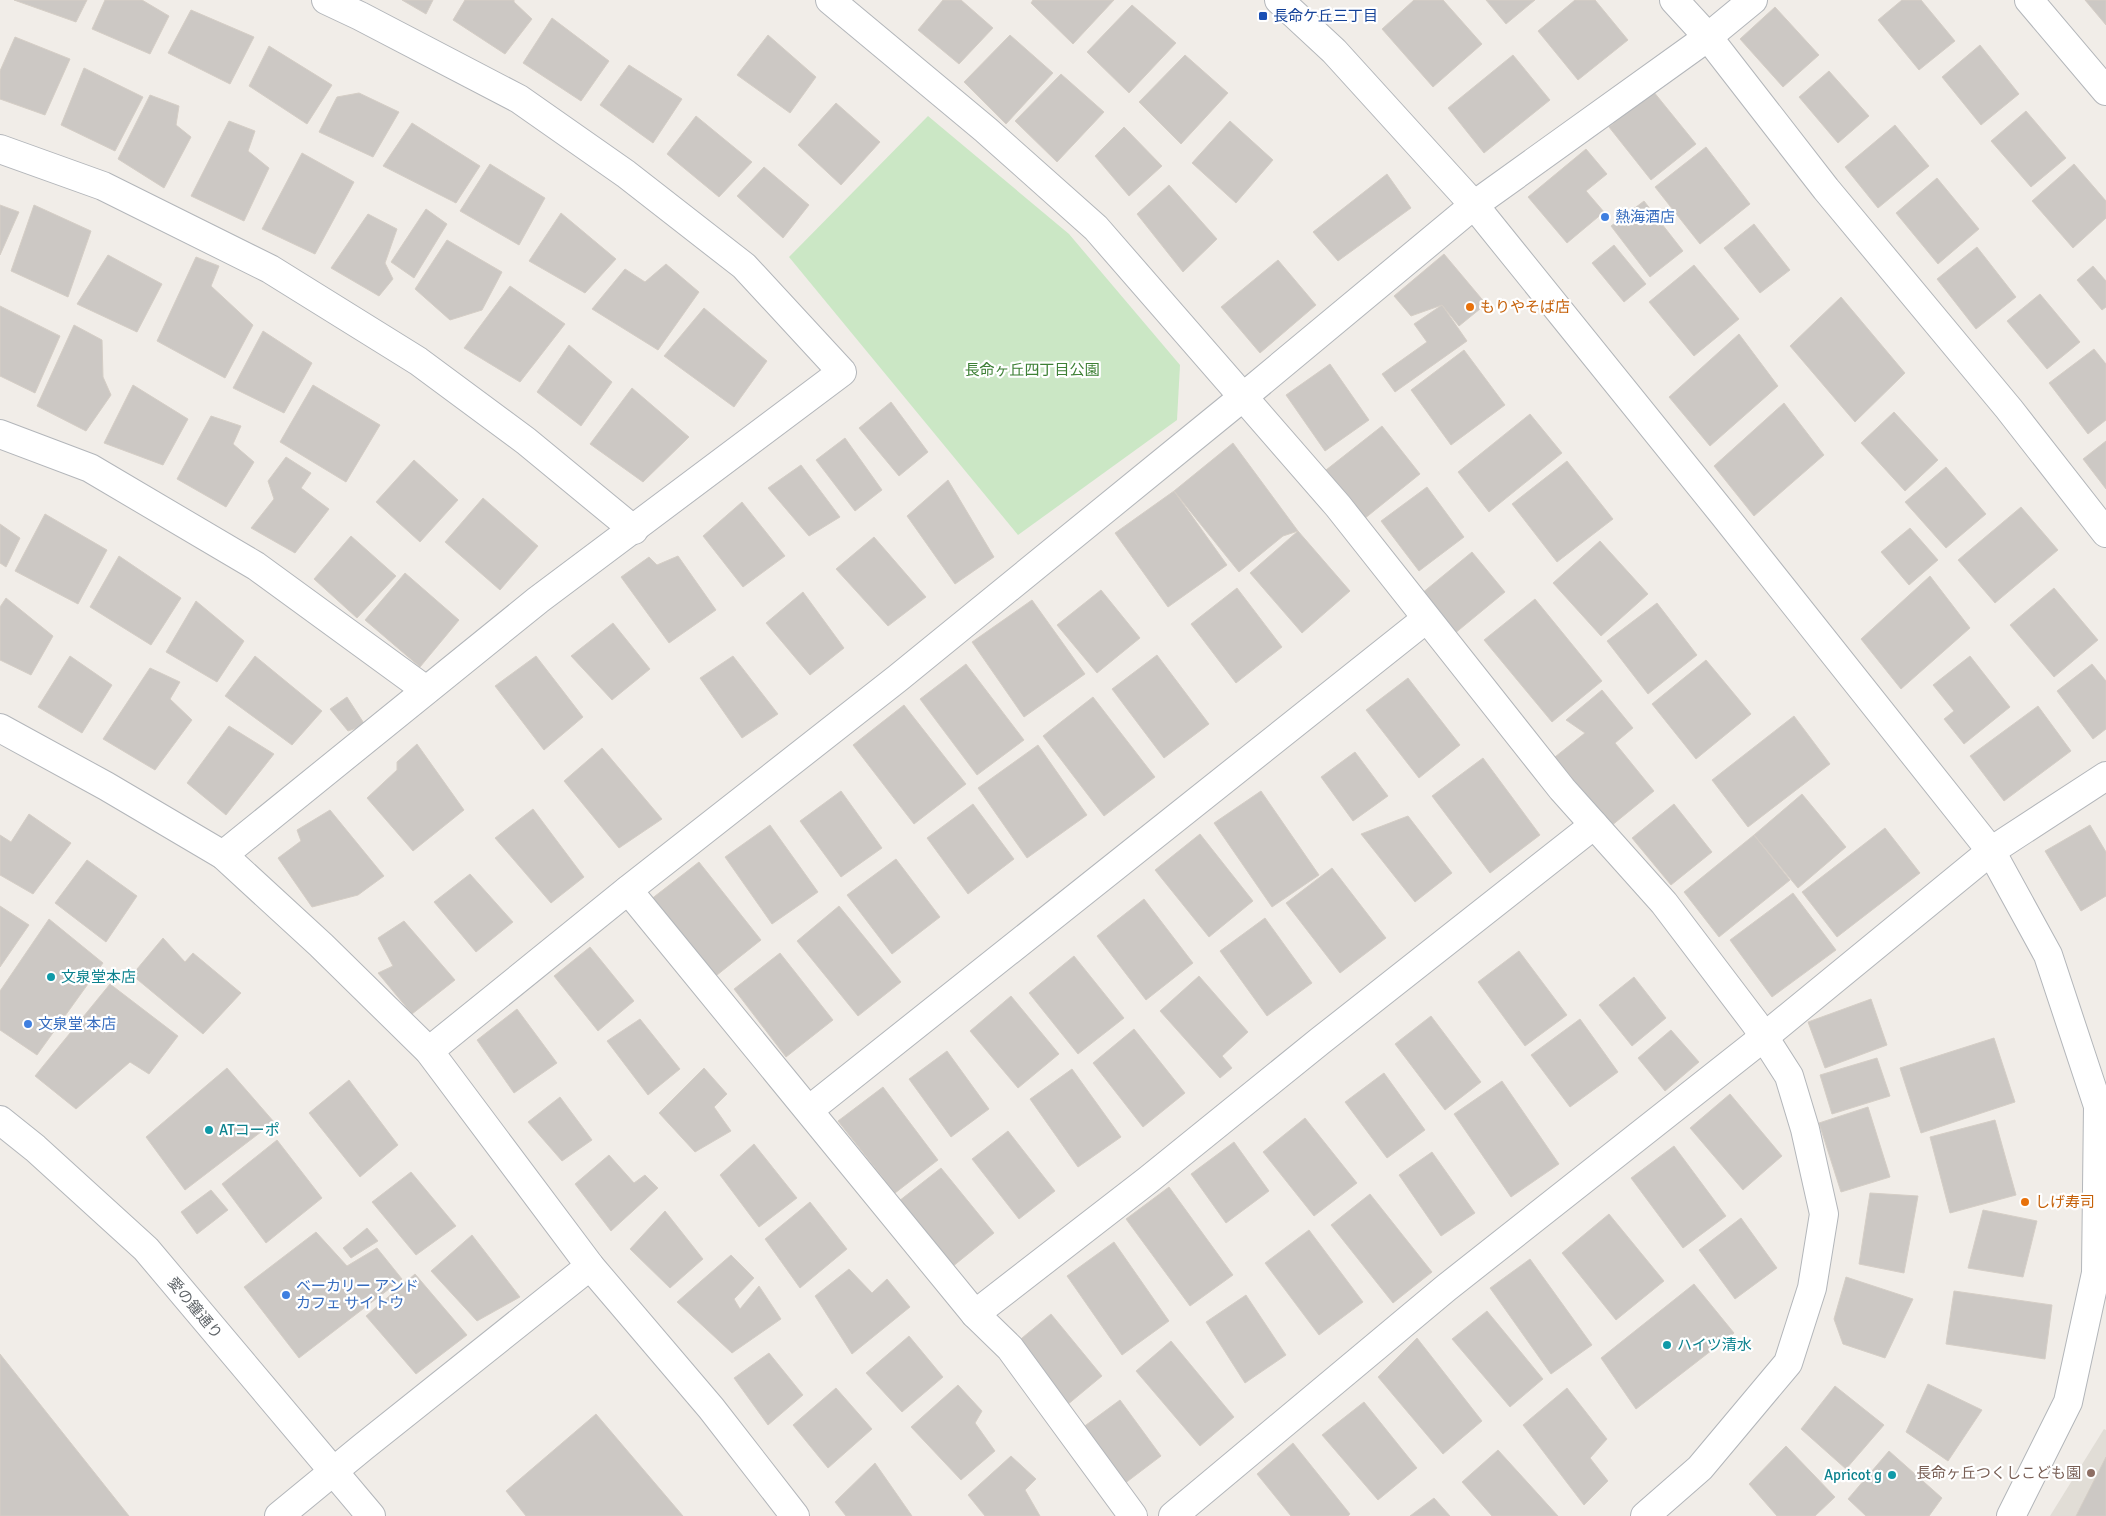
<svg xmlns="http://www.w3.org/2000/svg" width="2106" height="1516" font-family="Signika,'Noto Sans JP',sans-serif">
<rect width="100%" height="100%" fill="#f1ede8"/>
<polygon fill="#e1ddd6" points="2104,1429 2106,1430 2106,1516 2050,1516"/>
<polygon fill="#cbe7c5" points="928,116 1069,234 1180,365 1177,420 1018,535 789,257"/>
<g fill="#ccc8c4" stroke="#d5cec6">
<polygon points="14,0 87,0 76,22"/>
<polygon points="105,0 142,0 169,16 150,54 92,29"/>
<polygon points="402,0 433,0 426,14"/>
<polygon points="465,0 514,0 514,2 532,19 505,54 453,20"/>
<polygon points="943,0 961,0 993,28 959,64 918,30"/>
<polygon points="1033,0 1114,0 1073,44 1031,3"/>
<polygon points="1414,0 1443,0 1482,44 1433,87 1382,29"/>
<polygon points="1486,0 1535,0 1506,24"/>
<polygon points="1575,0 1595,0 1628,40 1578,80 1538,31"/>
<polygon points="1902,0 1921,0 1955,41 1919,70 1878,20"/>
<polygon points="2085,0 2106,0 2106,25"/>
<polygon points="1132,5 1176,43 1129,93 1087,52"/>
<polygon points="1775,7 1819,55 1783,87 1740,39"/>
<polygon points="191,10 254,37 230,84 168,53"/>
<polygon points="552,18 609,61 581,101 523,63"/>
<polygon points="768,35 816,77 790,113 737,75"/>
<polygon points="1010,35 1053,73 1006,124 964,82"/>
<polygon points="15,37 70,59 45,115 0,99 0,71"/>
<polygon points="1980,45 2019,94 1981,125 1942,77"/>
<polygon points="269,46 332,85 307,124 249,86"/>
<polygon points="1185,55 1228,93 1181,144 1139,102"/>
<polygon points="1513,55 1550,100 1484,153 1448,108"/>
<polygon points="629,65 682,99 653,143 600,105"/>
<polygon points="84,68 143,97 115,151 61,125"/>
<polygon points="1829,71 1869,116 1838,143 1799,97"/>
<polygon points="1061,74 1104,112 1057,162 1015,121"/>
<polygon points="1653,91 1696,144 1651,180 1609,127"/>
<polygon points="359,93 399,112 373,157 319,132 337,97"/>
<polygon points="150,95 179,106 176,125 191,137 164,188 118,159"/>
<polygon points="836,103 880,142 841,185 798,145"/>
<polygon points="2026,111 2066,158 2031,187 1991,141"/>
<polygon points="696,116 752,162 719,197 667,154"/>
<polygon points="229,121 255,131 248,151 269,168 244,221 191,196"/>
<polygon points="1230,121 1273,160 1236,203 1192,163"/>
<polygon points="412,123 480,166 456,203 383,166"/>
<polygon points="1895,125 1929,166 1878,208 1845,167"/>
<polygon points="1124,127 1162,166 1129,196 1095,156"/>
<polygon points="1706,147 1750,204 1700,244 1655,187"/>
<polygon points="1586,149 1607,174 1586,191 1604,212 1567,243 1528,197"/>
<polygon points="302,153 354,182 315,254 262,229"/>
<polygon points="490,164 545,198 519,245 460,211"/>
<polygon points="2074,164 2106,201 2106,218 2073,248 2032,201"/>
<polygon points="764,167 809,205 783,238 737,196"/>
<polygon points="1387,174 1411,208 1338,261 1313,232"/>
<polygon points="1937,178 1979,229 1938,264 1896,213"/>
<polygon points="1169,185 1217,239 1183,272 1137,214"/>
<polygon points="1644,201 1683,251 1650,277 1611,226"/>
<polygon points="0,205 19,212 0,255"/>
<polygon points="34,205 91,231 68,297 11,271"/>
<polygon points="426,209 447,224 414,278 391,262"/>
<polygon points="561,213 616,259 585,293 529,261"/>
<polygon points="368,214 397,229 385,263 393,279 379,296 331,268"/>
<polygon points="1754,224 1790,270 1760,293 1724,248"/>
<polygon points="447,240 502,272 482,310 450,320 415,289"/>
<polygon points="1614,245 1646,284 1624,302 1592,263"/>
<polygon points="1977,247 2016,297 1976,329 1937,279"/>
<polygon points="1444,254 1486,304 1459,326 1442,305 1411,316 1394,296"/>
<polygon points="108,255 162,284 137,332 77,304"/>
<polygon points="196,257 219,266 211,286 253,325 225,378 157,341"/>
<polygon points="1278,260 1316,305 1260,353 1221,307"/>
<polygon points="666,264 699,292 658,350 592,309 625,269 645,282"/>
<polygon points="1694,265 1739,319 1694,356 1649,302"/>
<polygon points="2093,266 2106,281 2106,307 2102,310 2077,280"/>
<polygon points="510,286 565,324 520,382 464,348"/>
<polygon points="2040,294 2080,342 2047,369 2007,321"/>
<polygon points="1841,297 1905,373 1855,422 1790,346"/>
<polygon points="1442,305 1467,341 1395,392 1382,374 1427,342 1414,324"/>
<polygon points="0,306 60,336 35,393 0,376"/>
<polygon points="704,308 767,361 734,407 664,356"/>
<polygon points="74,325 102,340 103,377 111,395 86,431 37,406"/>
<polygon points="263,331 312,363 284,413 233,388"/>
<polygon points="1739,334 1778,386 1710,446 1669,397"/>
<polygon points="569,345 612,382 581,426 537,392"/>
<polygon points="2094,349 2106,364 2106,420 2088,434 2049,383"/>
<polygon points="1464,350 1505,405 1451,445 1411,390"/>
<polygon points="1330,364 1369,420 1325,451 1286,395"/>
<polygon points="133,385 188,419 163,465 104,443"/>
<polygon points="313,385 380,425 346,482 280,442"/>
<polygon points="632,388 689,437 643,482 590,444"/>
<polygon points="891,402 928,452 899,476 859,428"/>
<polygon points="1784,403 1824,455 1754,516 1714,466"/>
<polygon points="1894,412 1938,460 1905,491 1861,443"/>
<polygon points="1530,414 1562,453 1489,512 1458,472"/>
<polygon points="211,416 241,426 233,444 254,462 226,507 177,479"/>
<polygon points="1382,426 1420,474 1364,519 1326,470"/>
<polygon points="845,438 882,490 855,511 816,460"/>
<polygon points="2106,441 2106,489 2083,459"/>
<polygon points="1233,443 1298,531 1283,536 1239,572 1174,491"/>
<polygon points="286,457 311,473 301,488 329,509 295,553 251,528 274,499 268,481"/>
<polygon points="414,460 458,500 420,542 376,502"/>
<polygon points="1567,461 1613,519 1557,562 1512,504"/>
<polygon points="801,465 840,517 809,536 768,488"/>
<polygon points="1946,467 1986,514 1946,548 1905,502"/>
<polygon points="948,480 994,557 955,584 907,516"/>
<polygon points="1427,487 1464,537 1419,571 1381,521"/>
<polygon points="1174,491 1227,565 1168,607 1115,533"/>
<polygon points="483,498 538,546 500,590 445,542"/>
<polygon points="742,502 785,556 743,587 703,536"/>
<polygon points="2021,507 2058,550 1995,603 1958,560"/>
<polygon points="45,514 107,550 78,604 15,571"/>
<polygon points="0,524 20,538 6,567 0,563"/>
<polygon points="1910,528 1938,560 1909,585 1881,552"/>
<polygon points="1298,531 1350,591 1302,633 1250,573"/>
<polygon points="351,536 396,576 357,618 314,579"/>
<polygon points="874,537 926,597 888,626 836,569"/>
<polygon points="1600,541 1648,594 1601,636 1553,583"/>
<polygon points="1472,552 1505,592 1454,634 1421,594"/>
<polygon points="119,556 181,598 151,645 90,607"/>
<polygon points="678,556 716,610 669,643 621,577 649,557 657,565"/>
<polygon points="405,573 459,620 420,667 365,620"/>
<polygon points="1930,576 1970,628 1901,689 1861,639"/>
<polygon points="1237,588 1282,647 1236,683 1191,624"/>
<polygon points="2054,588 2098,640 2054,677 2010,625"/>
<polygon points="1101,590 1140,638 1097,673 1057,625"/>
<polygon points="803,592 844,648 810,675 766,623"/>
<polygon points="6,598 53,636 31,675 0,660 0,607"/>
<polygon points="1535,599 1602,681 1552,722 1484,640"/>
<polygon points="1032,600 1085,674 1024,717 972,642"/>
<polygon points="196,601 244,641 217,682 166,652"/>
<polygon points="1657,603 1697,655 1648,694 1607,641"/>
<polygon points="613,623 650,669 612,700 571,656"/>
<polygon points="1157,655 1209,724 1164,758 1112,689"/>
<polygon points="70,656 112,685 82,733 38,707"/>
<polygon points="255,656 322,711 292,745 225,696"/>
<polygon points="536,656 583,717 544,750 495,686"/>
<polygon points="733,656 778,714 742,738 700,678"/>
<polygon points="1970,656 2010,707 1964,744 1944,719 1954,711 1933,685"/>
<polygon points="1706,660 1751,714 1696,759 1652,704"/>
<polygon points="966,664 1024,740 977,775 920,699"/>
<polygon points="2092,664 2106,681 2106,729 2093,739 2057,691"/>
<polygon points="150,668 180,682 170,699 192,720 155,770 103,739"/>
<polygon points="1408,678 1460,745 1419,778 1366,710"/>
<polygon points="1602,690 1633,728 1615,743 1654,791 1611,826 1555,757 1585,733 1566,720"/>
<polygon points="347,697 365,725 348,731 330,709"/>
<polygon points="1093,697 1155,777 1104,816 1043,736"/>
<polygon points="904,705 966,784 914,824 853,745"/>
<polygon points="2038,706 2071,751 2004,801 1970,756"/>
<polygon points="1794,716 1830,764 1748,827 1712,780"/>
<polygon points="229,726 274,754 226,815 187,783"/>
<polygon points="417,744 464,810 413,851 367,798 397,770 397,762"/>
<polygon points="1038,745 1087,815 1027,858 978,788"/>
<polygon points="602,748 662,819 619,848 564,781"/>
<polygon points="1355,752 1388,796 1353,821 1321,777"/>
<polygon points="1483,758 1540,835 1490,873 1432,796"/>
<polygon points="841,791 882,848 841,877 800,821"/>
<polygon points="1261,791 1319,875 1272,907 1214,823"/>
<polygon points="1802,794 1846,847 1798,888 1754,835"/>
<polygon points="973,804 1014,859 968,894 927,838"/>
<polygon points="1674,804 1712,852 1671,885 1632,838"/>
<polygon points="533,809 584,877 551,903 495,838"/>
<polygon points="330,810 384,876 358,895 312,907 278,858 301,841 297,830"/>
<polygon points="29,814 71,843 33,894 0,875 0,835 11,842"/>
<polygon points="1408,816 1452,873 1415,902 1361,834"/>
<polygon points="770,825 818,892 772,924 725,857"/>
<polygon points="2090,825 2106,852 2106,896 2081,911 2045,851"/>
<polygon points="1885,828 1920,873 1837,937 1802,892"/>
<polygon points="1200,834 1253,901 1209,937 1155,870"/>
<polygon points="1754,835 1790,880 1719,937 1684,892"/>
<polygon points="896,859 940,917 892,954 847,895"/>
<polygon points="87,860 137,896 106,942 55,903"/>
<polygon points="699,862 761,940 712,979 650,900"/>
<polygon points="1332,868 1386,938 1340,973 1286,903"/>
<polygon points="470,874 513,922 476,952 434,902"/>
<polygon points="1793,893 1836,950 1772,997 1730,940"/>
<polygon points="1144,899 1193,963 1146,1000 1097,936"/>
<polygon points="0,906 29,925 0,967"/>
<polygon points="839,906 901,982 858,1016 797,941"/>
<polygon points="1265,918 1312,983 1267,1016 1220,951"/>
<polygon points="49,919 103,963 37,1055 0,1030 0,991"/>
<polygon points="404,921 455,980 412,1014 378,973 393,966 378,938"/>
<polygon points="163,938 185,962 193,953 241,993 203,1034 132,975"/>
<polygon points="590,947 634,1001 598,1031 554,976"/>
<polygon points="1519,951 1567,1015 1525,1046 1478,982"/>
<polygon points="780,953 833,1020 786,1057 734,989"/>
<polygon points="1074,956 1124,1018 1078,1054 1029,993"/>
<polygon points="1199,976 1248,1032 1222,1056 1232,1068 1220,1078 1160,1011"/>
<polygon points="1634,977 1666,1018 1632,1046 1599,1005"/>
<polygon points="110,984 178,1036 149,1074 130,1062 76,1109 35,1076"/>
<polygon points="1011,996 1059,1054 1018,1088 970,1031"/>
<polygon points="1871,999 1887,1045 1825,1068 1808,1022"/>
<polygon points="517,1009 557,1063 514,1093 477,1040"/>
<polygon points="1431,1016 1481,1082 1445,1110 1395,1044"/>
<polygon points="640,1019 680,1069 648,1095 607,1041"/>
<polygon points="1580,1019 1618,1072 1570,1107 1531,1055"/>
<polygon points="1134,1029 1185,1093 1143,1127 1093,1063"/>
<polygon points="1671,1030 1699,1062 1665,1091 1638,1058"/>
<polygon points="1994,1038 2015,1102 1921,1133 1900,1068"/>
<polygon points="947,1051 989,1109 951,1137 909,1079"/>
<polygon points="1877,1058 1890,1096 1832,1114 1820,1075"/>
<polygon points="227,1068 274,1122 185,1190 146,1137"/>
<polygon points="704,1068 727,1094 714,1107 731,1131 695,1152 659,1113"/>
<polygon points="1072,1069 1121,1137 1078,1167 1030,1099"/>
<polygon points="1384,1073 1425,1130 1387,1158 1345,1102"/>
<polygon points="349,1080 398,1145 360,1177 309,1113"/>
<polygon points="1502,1081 1559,1164 1511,1197 1454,1114"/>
<polygon points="883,1087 938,1160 895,1193 838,1121"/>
<polygon points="1730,1094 1782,1156 1743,1190 1690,1128"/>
<polygon points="560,1097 592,1140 562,1161 528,1122"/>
<polygon points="1868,1107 1890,1177 1841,1192 1819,1123"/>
<polygon points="1305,1118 1357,1183 1314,1216 1263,1152"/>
<polygon points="1995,1120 2016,1195 1950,1213 1930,1137"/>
<polygon points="1008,1131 1055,1191 1019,1219 972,1159"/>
<polygon points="277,1140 322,1198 266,1243 222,1184"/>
<polygon points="1234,1142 1269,1191 1226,1223 1191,1174"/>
<polygon points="754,1144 797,1198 759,1227 720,1175"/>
<polygon points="1674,1146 1726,1216 1683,1248 1631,1178"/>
<polygon points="1432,1152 1475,1213 1441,1236 1399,1175"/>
<polygon points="609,1155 634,1183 645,1175 658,1188 611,1231 575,1184"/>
<polygon points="941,1168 994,1233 952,1267 899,1201"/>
<polygon points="411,1172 456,1226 416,1255 372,1202"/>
<polygon points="1169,1187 1233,1275 1190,1306 1126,1219"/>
<polygon points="211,1190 228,1210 197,1234 181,1212"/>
<polygon points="1870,1193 1918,1196 1904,1273 1859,1264"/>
<polygon points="1370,1194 1432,1272 1393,1303 1331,1225"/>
<polygon points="810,1202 847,1249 800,1288 765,1239"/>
<polygon points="1983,1210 2037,1221 2023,1277 1968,1268"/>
<polygon points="665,1211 703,1259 670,1288 630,1249"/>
<polygon points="1609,1214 1664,1281 1616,1320 1562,1253"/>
<polygon points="1741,1218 1777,1268 1735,1299 1699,1250"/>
<polygon points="367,1228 378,1241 351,1258 343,1248"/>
<polygon points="1309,1230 1363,1302 1319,1335 1265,1263"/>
<polygon points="316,1232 347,1266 377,1248 402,1279 299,1358 244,1287"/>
<polygon points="472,1235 520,1297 477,1321 431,1271"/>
<polygon points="1114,1242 1169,1321 1122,1355 1067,1276"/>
<polygon points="731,1255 754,1278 734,1299 740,1309 759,1286 781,1319 732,1353 677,1302"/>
<polygon points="1530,1259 1592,1345 1551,1374 1490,1288"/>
<polygon points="849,1269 872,1293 887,1279 910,1307 852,1354 815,1296"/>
<polygon points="415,1274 467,1335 416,1374 366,1316"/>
<polygon points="1846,1277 1913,1299 1885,1358 1843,1344 1834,1319"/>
<polygon points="1694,1284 1734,1333 1636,1409 1601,1358"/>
<polygon points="1954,1291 2052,1305 2045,1359 1946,1344"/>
<polygon points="1246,1295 1286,1355 1245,1383 1206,1322"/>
<polygon points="1487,1311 1543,1379 1510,1407 1452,1339"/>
<polygon points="1051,1314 1102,1376 1061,1410 1010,1348"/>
<polygon points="909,1336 943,1377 902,1412 866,1373"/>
<polygon points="1417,1338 1482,1421 1443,1454 1378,1377"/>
<polygon points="1171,1341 1234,1417 1200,1446 1136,1371"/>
<polygon points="769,1353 803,1395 768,1425 734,1378"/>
<polygon points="0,1354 129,1516 0,1516"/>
<polygon points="1928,1384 1982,1410 1948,1461 1906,1432"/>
<polygon points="958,1385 982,1411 975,1423 995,1451 961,1480 911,1427"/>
<polygon points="1835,1386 1884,1425 1846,1469 1801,1429"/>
<polygon points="836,1388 872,1429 828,1468 793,1425"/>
<polygon points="1567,1388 1607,1439 1590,1458 1608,1481 1584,1505 1523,1425"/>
<polygon points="1120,1400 1161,1456 1124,1484 1082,1428"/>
<polygon points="1364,1402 1417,1468 1378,1500 1322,1435"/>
<polygon points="596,1414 683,1516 526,1516 506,1491"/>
<polygon points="1293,1443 1350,1514 1348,1516 1291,1516 1257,1474"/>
<polygon points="1786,1446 1835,1497 1815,1516 1777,1516 1749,1484"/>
<polygon points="1498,1450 1558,1516 1492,1516 1462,1482"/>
<polygon points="1889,1451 1942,1498 1929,1516 1866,1516 1848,1499"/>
<polygon points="1011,1456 1036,1479 1025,1490 1040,1516 985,1516 968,1495"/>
<polygon points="2106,1457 2106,1516 2076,1516"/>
<polygon points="875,1463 912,1516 846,1516 835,1502"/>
<polygon points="1434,1498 1450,1516 1410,1516"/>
</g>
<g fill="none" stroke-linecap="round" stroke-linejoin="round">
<g stroke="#b3b6ba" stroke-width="30">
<g id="minor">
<polyline points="830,0 986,130 1096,228 1338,506 1562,789 1664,903 1755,1023 1789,1076 1805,1129 1824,1214 1812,1288 1788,1363 1700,1468 1645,1516"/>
<polyline points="1674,0 1708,37 1826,189 2009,409 2106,533"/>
<polyline points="2029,0 2106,91"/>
<polyline points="0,149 103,186 270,269 418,361 526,441 634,530"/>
<polyline points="0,434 90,468 256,566 426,690"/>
<polyline points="0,728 106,786 223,855 321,945 429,1051 590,1266 711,1408 795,1516"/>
<polyline points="223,855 538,600 842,372 744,266 626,174 519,99 360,16 326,0"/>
<polyline points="628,890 975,1314 1010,1348 1133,1516"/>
<polyline points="429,1051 628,890 898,678 1243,397 1474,205 1708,37 1753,0"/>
<polyline points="809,1110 1426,619"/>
<polyline points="975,1314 1148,1180 1320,1041 1594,825"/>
<polyline points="279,1516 363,1447 590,1266"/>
<polyline points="1173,1516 1446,1288 1764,1037 1991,851 2106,776"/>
</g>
</g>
<g stroke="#b3b6ba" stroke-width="30">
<g id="tertiary">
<polyline points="1279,0 1334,51 1474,205 1724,515 1991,851 2048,955 2098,1106 2096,1273 2068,1402 2011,1516"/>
<polyline points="0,1120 35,1148 146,1249 371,1516"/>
</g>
</g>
<use href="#minor" stroke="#fff" stroke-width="28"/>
<use href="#tertiary" stroke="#fff" stroke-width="28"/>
</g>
<rect fill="#1a4fb4" stroke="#fff" stroke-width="2" x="1258" y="11" width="10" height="10" rx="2.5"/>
<g fill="#3f7fe0" stroke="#fff" stroke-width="2">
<circle cx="1605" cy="217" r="5"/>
<circle cx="28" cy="1024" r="5"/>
<circle cx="286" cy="1295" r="5"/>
</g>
<g fill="#e8710a" stroke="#fff" stroke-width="2">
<circle cx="1470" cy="307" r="5"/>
<circle cx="2025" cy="1202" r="5"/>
</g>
<g fill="#0f9aa8" stroke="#fff" stroke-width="2">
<circle cx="51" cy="977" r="5"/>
<circle cx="209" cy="1130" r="5"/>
<circle cx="1667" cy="1345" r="5"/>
<circle cx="1892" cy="1475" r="5"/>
</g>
<circle fill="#8d6e63" stroke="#fff" stroke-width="2" cx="2091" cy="1473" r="5"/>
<g text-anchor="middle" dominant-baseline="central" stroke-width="4.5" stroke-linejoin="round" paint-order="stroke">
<g font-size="15" fill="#164399" stroke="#fff" text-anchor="start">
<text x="1273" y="16">長命ケ丘三丁目</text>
</g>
<g font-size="15" fill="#366cbe" stroke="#fff" text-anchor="start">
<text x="1615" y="217">熱海酒店</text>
<text x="38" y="1024">文泉堂 本店</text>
<text x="296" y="1286">ベーカリー アンド<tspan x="296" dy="17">カフェ サイトウ</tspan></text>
</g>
<g font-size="15" fill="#c56008" stroke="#fff" text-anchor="start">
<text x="1480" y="307">もりやそば店</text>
<text x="2035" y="1202">しげ寿司</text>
</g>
<g font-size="15" fill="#3e8036" stroke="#fff">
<text x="1032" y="370">長命ヶ丘四丁目公園</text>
</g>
<g font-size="15" fill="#0d838f" stroke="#fff" text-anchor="start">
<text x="61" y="977">文泉堂本店</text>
<text x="219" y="1130">ATコーポ</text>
<text x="1677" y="1345">ハイツ清水</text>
<text x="1882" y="1475" text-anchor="end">Apricot g</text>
</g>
<g font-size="15" fill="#5f6468" stroke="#fff">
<text transform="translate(195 1308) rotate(50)">愛の鐘通り</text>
</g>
<g font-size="15" fill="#785e54" stroke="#fff" text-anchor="end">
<text x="2081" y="1473">長命ヶ丘つくしこども園</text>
</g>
</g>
</svg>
